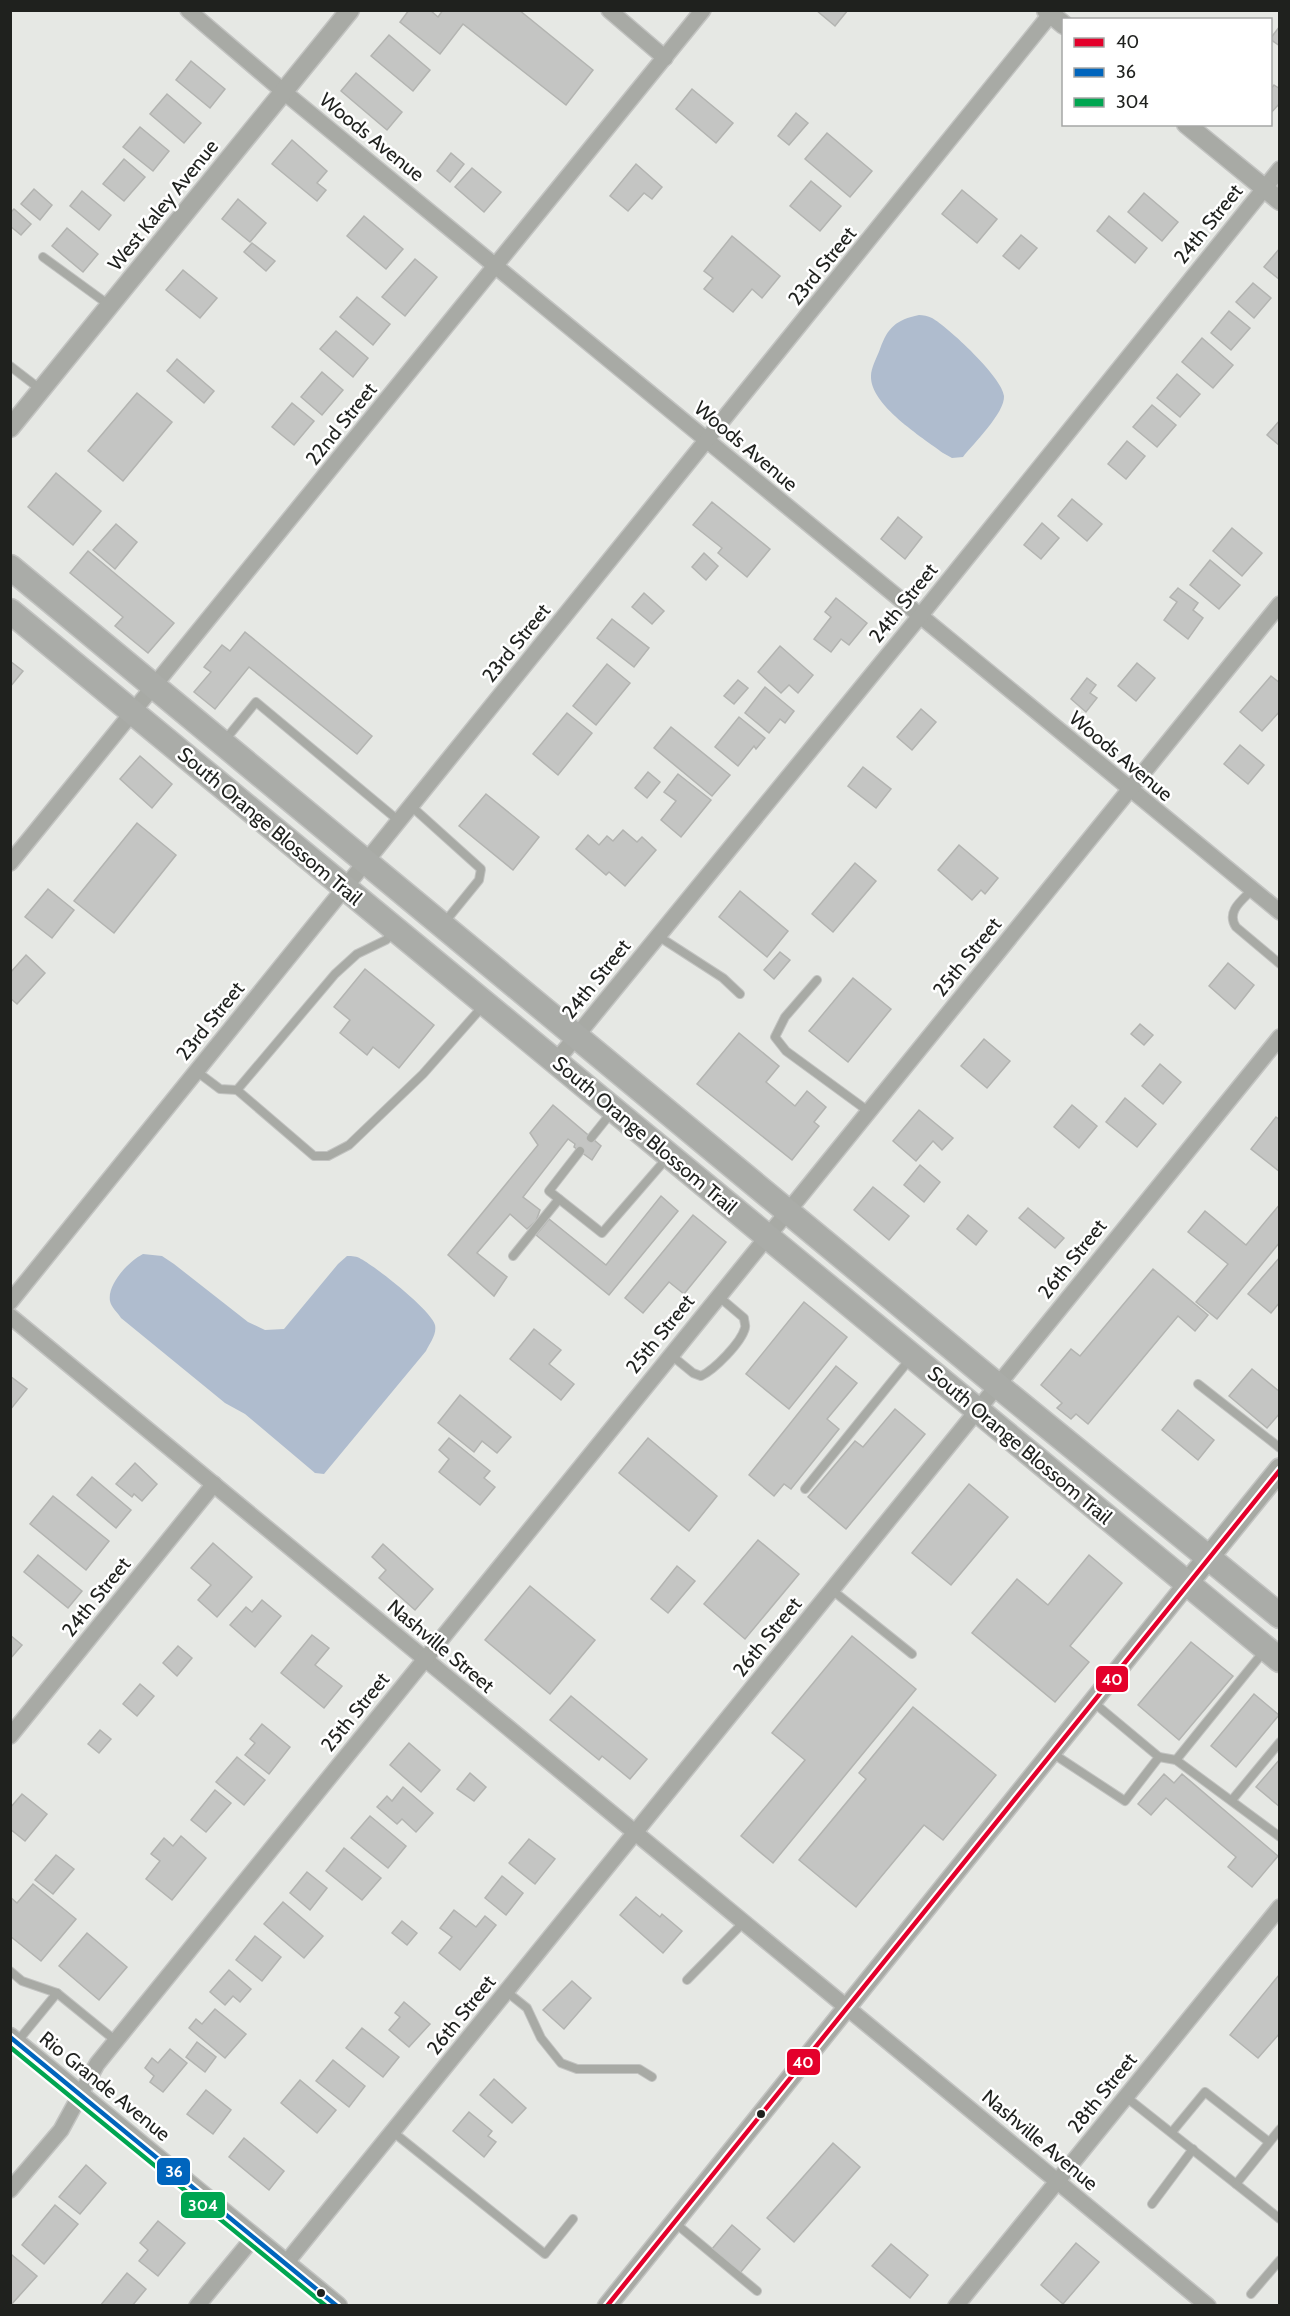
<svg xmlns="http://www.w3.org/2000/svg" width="1290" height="2316" font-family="Cabin,sans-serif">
<rect width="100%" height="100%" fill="#e6e8e4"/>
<g fill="#afbcce">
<path d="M919,315C923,315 928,316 932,318C948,327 1003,378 1004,396C1005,413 973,444 963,457L952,458L943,453C922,437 870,405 871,376C871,368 877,357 880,349C888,327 896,320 919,315Z"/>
<path d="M143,1254L162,1256L174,1264L248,1322L265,1330L284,1329L338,1264L347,1256C352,1256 357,1256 361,1259C375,1266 432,1311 435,1325C437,1334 430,1343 426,1351L324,1474L315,1473L245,1414L225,1403L121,1318C118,1313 111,1307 110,1301C107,1284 129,1261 143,1254Z"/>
</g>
<g fill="#c4c5c3" stroke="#b3b4b1" stroke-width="1.5">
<polygon points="409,10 430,10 438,17 443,10 519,10 593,70 566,105 463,24 440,54 400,22"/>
<polygon points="816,10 848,10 835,26"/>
<polygon points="1280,26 1280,46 1270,39"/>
<polygon points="389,35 430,70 413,91 371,56"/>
<polygon points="191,61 225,89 210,108 176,80"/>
<polygon points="356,73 402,112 387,130 341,91"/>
<polygon points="1274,85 1280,89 1280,103 1270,114 1270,90"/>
<polygon points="692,89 733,123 716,143 676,109"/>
<polygon points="167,94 201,123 184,143 150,114"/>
<polygon points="796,113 808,123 789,145 778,136"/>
<polygon points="140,127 169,151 153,171 123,147"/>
<polygon points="827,133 872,171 850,197 805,159"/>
<polygon points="292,140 327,171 317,183 326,190 317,201 272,164"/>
<polygon points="451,153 464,164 450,182 437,171"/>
<polygon points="124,159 145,177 124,201 103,184"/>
<polygon points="636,164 662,187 652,199 644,193 628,211 610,196"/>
<polygon points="472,168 501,192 484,212 455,187"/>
<polygon points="811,181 841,206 820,231 790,206"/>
<polygon points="34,189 52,205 40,220 21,204"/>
<polygon points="962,190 997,219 977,243 942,214"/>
<polygon points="82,191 111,215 99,230 70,206"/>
<polygon points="1144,193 1178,222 1162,241 1128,212"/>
<polygon points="238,199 266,223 250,242 222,219"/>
<polygon points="14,209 31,224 21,235 10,226 10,213"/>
<polygon points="364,216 403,249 386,269 347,236"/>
<polygon points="1109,216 1147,248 1135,263 1097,231"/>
<polygon points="67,228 98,254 83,272 52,246"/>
<polygon points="1021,235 1037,248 1019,269 1003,256"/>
<polygon points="732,236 780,276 762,298 752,289 733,312 704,289 713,278 704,271"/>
<polygon points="252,243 275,261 266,271 244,252"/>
<polygon points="1280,248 1280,280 1264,267"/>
<polygon points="415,259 437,277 405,316 382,297"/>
<polygon points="183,270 217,298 200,318 166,290"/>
<polygon points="1253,283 1271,298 1254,318 1236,302"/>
<polygon points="357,297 390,324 373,345 340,317"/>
<polygon points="1229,311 1250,328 1231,350 1211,333"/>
<polygon points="336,331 368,358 353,377 320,349"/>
<polygon points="1202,338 1233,365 1213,388 1182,362"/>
<polygon points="177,359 214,391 204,403 167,371"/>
<polygon points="322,372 343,390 322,415 301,397"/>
<polygon points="1177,374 1200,394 1180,417 1157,398"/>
<polygon points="137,393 172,422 123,481 88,451"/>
<polygon points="292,403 314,421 294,445 272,427"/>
<polygon points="1152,405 1176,425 1157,447 1133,427"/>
<polygon points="1280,420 1280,446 1267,435"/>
<polygon points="1127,441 1145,456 1126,479 1108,464"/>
<polygon points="56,473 101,511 73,545 28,507"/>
<polygon points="1072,499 1102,524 1087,541 1058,516"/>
<polygon points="712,502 770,549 747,577 718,553 722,548 693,525"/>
<polygon points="898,517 922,537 905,559 881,539"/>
<polygon points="1042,523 1059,538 1041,559 1024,545"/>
<polygon points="116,524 137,542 115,569 93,550"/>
<polygon points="1232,528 1262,553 1242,576 1213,551"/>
<polygon points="88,551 174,623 148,653 115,626 123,617 70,573"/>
<polygon points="704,553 718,566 706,580 692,567"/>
<polygon points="1210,560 1240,585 1219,609 1190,585"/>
<polygon points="1178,588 1198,603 1193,610 1203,618 1188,639 1164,620 1177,602 1170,597"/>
<polygon points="644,593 664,611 652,624 632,607"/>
<polygon points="836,598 867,623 849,645 841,639 831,652 814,639 831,617 825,612"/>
<polygon points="612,619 649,648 634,667 597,638"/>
<polygon points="245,632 372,736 357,754 249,667 215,709 194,692 211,672 204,667 222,645 230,651"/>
<polygon points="780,646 813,675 798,693 789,685 781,693 758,672"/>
<polygon points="10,661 23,671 10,687"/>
<polygon points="1137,663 1155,678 1136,701 1118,686"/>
<polygon points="607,664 630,683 596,725 573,706"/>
<polygon points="1271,676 1280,683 1280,711 1262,731 1240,712"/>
<polygon points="1087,678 1096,685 1090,693 1097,698 1086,712 1071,699"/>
<polygon points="738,680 748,688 734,704 724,696"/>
<polygon points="765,687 794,711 785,723 780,719 769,733 745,713"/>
<polygon points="921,709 936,722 912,750 897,737"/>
<polygon points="567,713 592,733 558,775 533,754"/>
<polygon points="739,717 765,738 756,749 754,746 738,766 715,747"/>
<polygon points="671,727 730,775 712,796 654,748"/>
<polygon points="1240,745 1264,765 1248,784 1224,764"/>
<polygon points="140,756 172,784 152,808 120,779"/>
<polygon points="863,767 891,789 876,808 848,786"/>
<polygon points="648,772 660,782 647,798 635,788"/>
<polygon points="678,774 711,800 681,837 661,820 676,801 664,792"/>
<polygon points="486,794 539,837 513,870 459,826"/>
<polygon points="137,823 176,855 114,933 74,901"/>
<polygon points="623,830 637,842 642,837 656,850 625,886 609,872 606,875 576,849 588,835 599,845 607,836 613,841"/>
<polygon points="959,845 998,878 985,894 981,890 972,900 938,870"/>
<polygon points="855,863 876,881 833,932 812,914"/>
<polygon points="48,889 74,910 52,938 25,917"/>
<polygon points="740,891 788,931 767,957 719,917"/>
<polygon points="780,952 790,960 774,979 764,970"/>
<polygon points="26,955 45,973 17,1004 10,998 10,973"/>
<polygon points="1228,963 1254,985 1235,1009 1209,986"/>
<polygon points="365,969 434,1025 399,1068 373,1047 367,1055 340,1033 350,1020 334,1007"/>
<polygon points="853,978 891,1009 848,1062 809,1031"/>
<polygon points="1140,1024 1153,1035 1144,1045 1131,1034"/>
<polygon points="739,1033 779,1066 766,1082 795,1106 807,1091 826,1107 814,1122 819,1126 792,1160 697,1084"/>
<polygon points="984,1039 1010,1061 987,1088 961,1066"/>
<polygon points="1160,1064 1181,1082 1163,1104 1142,1086"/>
<polygon points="1125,1098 1156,1124 1137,1147 1106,1122"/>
<polygon points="553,1105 601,1146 592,1160 574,1147 575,1144 568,1139 523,1197 540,1210 536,1221 527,1229 510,1214 477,1253 507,1277 494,1296 448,1255 538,1145 530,1133"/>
<polygon points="1072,1105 1097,1126 1079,1148 1054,1127"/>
<polygon points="919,1110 953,1138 942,1150 933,1141 916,1161 893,1141"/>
<polygon points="1276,1117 1280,1120 1280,1172 1251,1149"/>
<polygon points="920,1165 940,1182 924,1202 904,1185"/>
<polygon points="873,1187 909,1216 889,1240 854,1210"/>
<polygon points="661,1196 678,1211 609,1295 536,1235 549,1219 606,1265"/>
<polygon points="1280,1204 1280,1242 1217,1319 1196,1302 1228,1264 1188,1232 1205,1211 1246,1245"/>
<polygon points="1028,1208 1064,1238 1055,1248 1019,1218"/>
<polygon points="693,1215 726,1242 684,1294 669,1282 643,1313 625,1298"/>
<polygon points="968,1215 987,1231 976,1245 957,1229"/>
<polygon points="1280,1257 1280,1302 1271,1313 1248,1294"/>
<polygon points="1153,1269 1208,1315 1195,1331 1178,1316 1088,1424 1076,1414 1071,1419 1057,1408 1062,1403 1041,1385 1071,1349 1080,1356"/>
<polygon points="804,1302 847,1337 789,1409 746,1374"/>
<polygon points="534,1329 561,1350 549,1364 574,1384 561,1400 510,1359"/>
<polygon points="836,1366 857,1383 827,1419 839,1429 791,1489 784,1484 774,1496 749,1475"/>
<polygon points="1252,1369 1280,1392 1280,1413 1267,1428 1229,1396"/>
<polygon points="10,1376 27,1389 10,1410"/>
<polygon points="460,1395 511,1437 497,1453 482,1441 474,1452 438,1423"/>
<polygon points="895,1409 925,1434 846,1529 808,1497 855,1441 863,1447"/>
<polygon points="1178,1410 1214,1440 1198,1460 1162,1430"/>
<polygon points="449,1438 490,1471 484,1478 495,1487 480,1505 439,1472 449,1459 439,1450"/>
<polygon points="648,1438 717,1496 689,1531 619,1473"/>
<polygon points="135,1463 157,1484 142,1501 134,1494 132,1497 116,1484"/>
<polygon points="92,1477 131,1510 116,1528 77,1495"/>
<polygon points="969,1484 1008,1517 951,1585 912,1553"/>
<polygon points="53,1496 109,1541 86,1570 30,1524"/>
<polygon points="758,1540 799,1574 745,1639 704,1604"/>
<polygon points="213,1543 252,1577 217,1617 198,1600 211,1585 191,1568"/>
<polygon points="383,1544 433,1589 415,1610 379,1578 386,1570 372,1557"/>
<polygon points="38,1555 82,1591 68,1608 24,1572"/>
<polygon points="1089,1555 1122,1583 1070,1646 1089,1662 1055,1702 972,1633 1017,1579 1048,1605"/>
<polygon points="677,1566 695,1581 668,1613 651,1599"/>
<polygon points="530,1586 595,1640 550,1694 485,1640"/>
<polygon points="262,1600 281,1616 255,1647 230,1625 246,1607 252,1612"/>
<polygon points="10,1635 22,1645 10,1659"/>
<polygon points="312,1635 329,1648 315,1665 342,1686 324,1708 281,1673"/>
<polygon points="852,1636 916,1689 773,1863 741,1836 805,1760 772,1733"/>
<polygon points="1191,1642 1233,1676 1179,1740 1138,1705"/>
<polygon points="178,1646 192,1658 177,1676 163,1663"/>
<polygon points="140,1684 154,1696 137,1716 123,1704"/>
<polygon points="1254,1694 1279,1715 1236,1767 1211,1746"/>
<polygon points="571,1696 647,1759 630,1779 602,1756 599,1760 550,1720"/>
<polygon points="913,1707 996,1775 943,1840 924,1825 856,1907 799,1860 866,1779 859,1773"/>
<polygon points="262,1724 290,1747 269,1774 245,1755 255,1743 250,1739"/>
<polygon points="100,1730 111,1739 99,1753 88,1744"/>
<polygon points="409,1743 440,1770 421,1792 390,1765"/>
<polygon points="237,1757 265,1780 244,1805 216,1782"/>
<polygon points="1280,1759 1280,1807 1256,1787"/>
<polygon points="470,1773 486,1787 474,1801 457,1789"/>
<polygon points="1164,1774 1174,1783 1182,1774 1278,1856 1252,1887 1228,1867 1236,1857 1166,1798 1151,1815 1138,1804"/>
<polygon points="403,1787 433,1813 416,1832 402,1819 397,1824 377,1807 387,1796 392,1801"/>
<polygon points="215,1790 231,1803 206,1832 191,1820"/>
<polygon points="22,1794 47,1814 25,1841 10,1829 10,1808"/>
<polygon points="370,1816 406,1846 388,1868 351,1838"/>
<polygon points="181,1836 206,1858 172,1900 146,1879 160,1861 151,1854 164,1838 173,1846"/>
<polygon points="529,1839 555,1859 535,1884 509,1863"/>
<polygon points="344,1848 381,1878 362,1900 326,1871"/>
<polygon points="56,1855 74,1869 53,1894 35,1880"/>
<polygon points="307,1872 327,1888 310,1910 290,1893"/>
<polygon points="502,1876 523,1893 506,1915 485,1898"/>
<polygon points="33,1884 76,1919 41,1961 10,1936 10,1897 17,1903"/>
<polygon points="636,1897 660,1917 662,1914 682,1931 663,1953 620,1915"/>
<polygon points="283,1902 323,1936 304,1958 264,1924"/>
<polygon points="454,1910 476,1927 485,1916 496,1925 460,1970 439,1953 452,1937 440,1928"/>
<polygon points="402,1921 417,1933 407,1945 392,1933"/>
<polygon points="87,1933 127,1967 99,2000 59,1966"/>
<polygon points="255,1936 281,1957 262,1981 236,1960"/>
<polygon points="229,1970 251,1989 240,2002 233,1996 225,2005 210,1992"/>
<polygon points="1279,1975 1280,2033 1258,2058 1230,2035"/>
<polygon points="572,1981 591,1998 564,2029 543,2010"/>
<polygon points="404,2002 430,2024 409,2047 389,2030 400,2017 395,2013"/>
<polygon points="215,2009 246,2034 225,2058 189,2028 196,2019 202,2024"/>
<polygon points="362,2028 399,2057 383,2077 346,2048"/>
<polygon points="197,2042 216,2057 205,2072 186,2057"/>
<polygon points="170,2049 187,2063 163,2092 150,2082 154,2076 145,2068 152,2058 158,2063"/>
<polygon points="333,2060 365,2086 349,2107 316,2081"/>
<polygon points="494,2079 526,2108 512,2123 480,2095"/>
<polygon points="300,2080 336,2110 317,2133 281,2103"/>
<polygon points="206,2090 231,2110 213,2134 187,2114"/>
<polygon points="469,2112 492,2131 488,2136 496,2142 484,2157 453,2131"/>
<polygon points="244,2138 284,2171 269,2190 229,2157"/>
<polygon points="833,2143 860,2167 794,2242 767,2218"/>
<polygon points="86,2165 106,2183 80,2214 59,2197"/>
<polygon points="55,2205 78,2224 44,2264 22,2245"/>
<polygon points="158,2221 185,2243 158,2276 139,2261 148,2250 140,2243"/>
<polygon points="732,2225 760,2249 740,2273 712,2249"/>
<polygon points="1076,2243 1099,2262 1063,2304 1041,2285"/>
<polygon points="891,2244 928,2275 910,2298 872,2266"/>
<polygon points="12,2255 37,2276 10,2306 10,2257"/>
<polygon points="127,2273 146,2289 132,2306 100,2306"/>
</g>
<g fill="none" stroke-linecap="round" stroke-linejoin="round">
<g stroke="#c2c3c1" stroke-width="10">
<g id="service">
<polyline points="43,257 109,305"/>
<polyline points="10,366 40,389"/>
<polyline points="225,740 256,702 399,821"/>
<polyline points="411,806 481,869 479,880 444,923"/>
<path d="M1252,890C1241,901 1226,912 1236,927L1280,964"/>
<polyline points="658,936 723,978 740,994"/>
<polyline points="817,980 785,1017 775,1037 786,1051 868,1111"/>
<polyline points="196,1071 220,1089 237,1090 314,1156 328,1156 349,1145 423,1074 483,1006"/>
<polyline points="237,1090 335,974 357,954 386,940 394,931"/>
<polyline points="591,1138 611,1113"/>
<polyline points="580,1151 549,1191 602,1233 667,1158"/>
<polyline points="513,1256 559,1199"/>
<path d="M671,1355L693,1373L701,1376C714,1370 741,1343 745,1328C746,1325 744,1322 744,1318L718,1296"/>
<polyline points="1198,1384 1280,1448"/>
<polyline points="805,1489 910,1359"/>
<polyline points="832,1590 912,1654"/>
<polyline points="1052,1753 1125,1801 1159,1757 1093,1702"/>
<polyline points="1159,1757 1176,1760 1280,1837"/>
<polyline points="1176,1760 1265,1650"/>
<polyline points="1232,1800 1280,1742"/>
<polyline points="10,1971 22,1981 57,1993"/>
<polyline points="687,1980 744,1922"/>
<polyline points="507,1992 527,2008 541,2038 561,2063 577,2069 639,2069 652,2077"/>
<polyline points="17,2042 57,1993 116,2041"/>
<polyline points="1126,2097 1236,2184 1280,2129"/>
<polyline points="393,2132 545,2254 573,2219"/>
<polyline points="1172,2132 1205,2092 1269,2142"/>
<polyline points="1236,2184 1280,2219"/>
<polyline points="1152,2204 1193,2149"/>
<polyline points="675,2223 757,2291"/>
<polyline points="1251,2294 1280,2260"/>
</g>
</g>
<g stroke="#c2c3c1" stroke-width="18">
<g id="minor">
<polyline points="188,10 284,92 1280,912"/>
<polyline points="609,10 665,58"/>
<polyline points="10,863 703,10"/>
<polyline points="556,1061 920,616 1280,169"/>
<polyline points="10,1302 1054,10"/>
<polyline points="10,1316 1208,2306"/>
<polyline points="10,1736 214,1484"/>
<polyline points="10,2190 61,2130 97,2064 1280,604"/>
<polyline points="286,2263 1280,1037"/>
<polyline points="197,2306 254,2237"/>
<polyline points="956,2306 1280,1907"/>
</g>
</g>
<g stroke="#c2c3c1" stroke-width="21">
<g id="tertiary">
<polyline points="1046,10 1064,25"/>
<polyline points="1186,124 1280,201"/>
<polyline points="10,428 350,10"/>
<polyline points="10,2037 338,2306"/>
<polyline points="607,2306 1187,1584"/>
</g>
</g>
<g stroke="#c2c3c1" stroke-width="24">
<polyline id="secondary" points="1187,1584 1280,1469"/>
</g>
<g stroke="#c2c3c1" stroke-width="27">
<g id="primary">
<polyline points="10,567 997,1385 1280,1616"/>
<polyline points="10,611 1280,1660"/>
</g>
</g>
<use href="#service" stroke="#a8aaa5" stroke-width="8"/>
<use href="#minor" stroke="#a8aaa5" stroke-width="15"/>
<use href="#tertiary" stroke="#a8aaa5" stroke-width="18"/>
<use href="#secondary" stroke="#a6a9a3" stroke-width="21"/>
<use href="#primary" stroke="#aaaca8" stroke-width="24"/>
<g stroke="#fff" stroke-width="9">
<polyline id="bus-1" points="607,2306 1280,1470"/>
</g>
<g stroke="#fff" stroke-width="9">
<polyline id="bus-2" points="10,2037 337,2306"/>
</g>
<g stroke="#fff" stroke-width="9">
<polyline id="bus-3" points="10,2047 326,2306"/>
</g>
<use href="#bus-1" stroke="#e4002b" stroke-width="4.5"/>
<use href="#bus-2" stroke="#0065bd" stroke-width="4.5"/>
<use href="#bus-3" stroke="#00a651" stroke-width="4.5"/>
</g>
<g fill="#1f211e" stroke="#fff" stroke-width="2">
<circle cx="761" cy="2114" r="5"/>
<circle cx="321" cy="2293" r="5"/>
</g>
<g text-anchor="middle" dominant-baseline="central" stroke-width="5" stroke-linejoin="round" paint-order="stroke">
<g font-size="20" fill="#1f211e" stroke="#fff">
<text transform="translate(372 137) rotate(39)">Woods Avenue</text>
<text transform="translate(163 205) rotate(-51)">West Kaley Avenue</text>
<text transform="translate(1208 224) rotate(-51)">24th Street</text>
<text transform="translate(822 266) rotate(-51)">23rd Street</text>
<text transform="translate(341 424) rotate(-51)">22nd Street</text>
<text transform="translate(746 446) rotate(40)">Woods Avenue</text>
<text transform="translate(903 603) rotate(-51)">24th Street</text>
<text transform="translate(516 643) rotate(-51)">23rd Street</text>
<text transform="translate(1121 756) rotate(40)">Woods Avenue</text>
<text transform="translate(270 826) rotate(40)">South Orange Blossom Trail</text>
<text transform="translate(967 957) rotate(-51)">25th Street</text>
<text transform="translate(596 979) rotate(-51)">24th Street</text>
<text transform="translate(210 1021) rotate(-51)">23rd Street</text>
<text transform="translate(645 1135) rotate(40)">South Orange Blossom Trail</text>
<text transform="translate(1072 1259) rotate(-51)">26th Street</text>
<text transform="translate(660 1334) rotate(-51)">25th Street</text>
<text transform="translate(1020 1445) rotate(40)">South Orange Blossom Trail</text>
<text transform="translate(96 1597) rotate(-51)">24th Street</text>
<text transform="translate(767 1637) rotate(-51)">26th Street</text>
<text transform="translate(441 1646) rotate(40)">Nashville Street</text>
<text transform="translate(355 1712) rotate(-51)">25th Street</text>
<text transform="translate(461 2015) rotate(-51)">26th Street</text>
<text transform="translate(105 2086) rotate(39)">Rio Grande Avenue</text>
<text transform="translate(1102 2093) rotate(-51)">28th Street</text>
<text transform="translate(1040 2140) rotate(40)">Nashville Avenue</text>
</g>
</g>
<g stroke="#fff" stroke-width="2">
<rect x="1095" y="1665" width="34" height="28" rx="6" fill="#e4002b"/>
<rect x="786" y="2048" width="35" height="28" rx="6" fill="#e4002b"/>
<rect x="156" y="2157" width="35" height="29" rx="6" fill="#0065bd"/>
<rect x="180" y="2191" width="46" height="28" rx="6" fill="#00a651"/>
</g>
<g font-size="16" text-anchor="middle" font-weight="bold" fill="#fff">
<text x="1112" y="1685">40</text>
<text x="803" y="2068">40</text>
<text x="174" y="2177">36</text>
<text x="203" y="2211">304</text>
</g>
<rect width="1290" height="2316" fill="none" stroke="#1f211e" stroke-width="24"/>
<rect x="1062" y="18" width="210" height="108" fill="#ffffff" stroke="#a5a6a5" stroke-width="1.5"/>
<rect x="1074" y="38" width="30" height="9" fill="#e4002b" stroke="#a5a6a5" stroke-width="1.5"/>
<text x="1116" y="48" font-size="18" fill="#1f211e">40</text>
<rect x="1074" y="68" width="30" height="9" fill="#0065bd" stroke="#a5a6a5" stroke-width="1.5"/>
<text x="1116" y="78" font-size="18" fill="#1f211e">36</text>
<rect x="1074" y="98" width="30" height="9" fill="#00a651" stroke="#a5a6a5" stroke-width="1.5"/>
<text x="1116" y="108" font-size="18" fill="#1f211e">304</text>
</svg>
